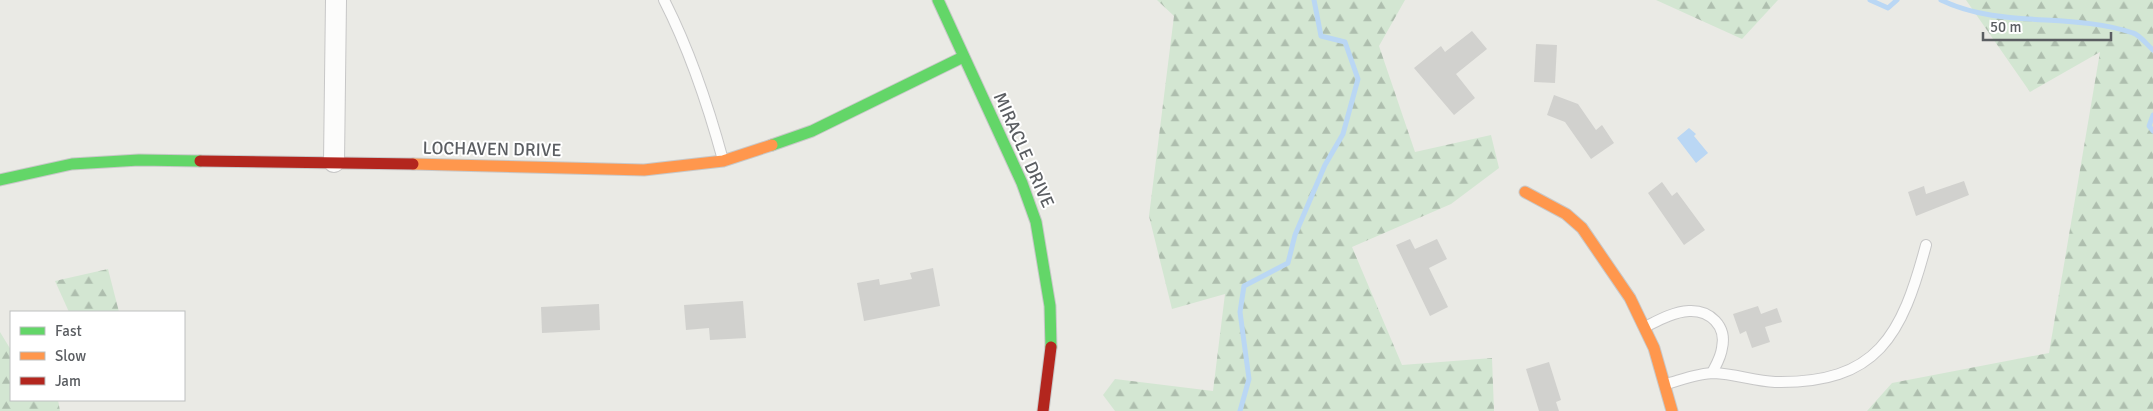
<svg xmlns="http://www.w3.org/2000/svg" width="2153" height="411" font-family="Signika,sans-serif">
<defs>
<pattern id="forest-firs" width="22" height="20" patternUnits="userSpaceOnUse" patternTransform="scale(1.25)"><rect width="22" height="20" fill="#d3e6d2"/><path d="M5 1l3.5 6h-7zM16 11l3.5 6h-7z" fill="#aebeae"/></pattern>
</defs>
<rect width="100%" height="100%" fill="#eaeae5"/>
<g fill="url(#forest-firs)">
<polygon points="1157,0 1405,0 1379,46 1415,152 1491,135 1499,168 1451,204 1352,247 1402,365 1492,358 1494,411 1115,411 1103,395 1115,379 1213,391 1225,294 1172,309 1149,216 1174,16"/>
<polygon points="1656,0 1778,0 1742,39"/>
<polygon points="1966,0 2153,0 2153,411 1867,411 1892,383 2049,353 2100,52 2030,92"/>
<polygon points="108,269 119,312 69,312 55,281"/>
<polygon points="0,332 11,350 11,400 58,400 60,411 0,411"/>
</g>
<polygon fill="#bad7f4" points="1689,128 1696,134 1694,136 1708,153 1696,163 1677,138"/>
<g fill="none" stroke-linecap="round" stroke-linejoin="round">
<g stroke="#bad7f4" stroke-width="5">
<polyline points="1870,0 1888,8 1897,0"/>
<path d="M1941,0C2000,29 2072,12 2133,33C2140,35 2147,45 2153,50"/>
<polyline points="2153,115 2149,126 2153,131"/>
<polyline points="1240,411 1249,379 1240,312 1244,286 1288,263 1295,235 1325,165 1343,134 1358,79 1345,42 1321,36 1314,0"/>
</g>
</g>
<g fill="#d1d1ce">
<polygon points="1472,31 1487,49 1456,74 1475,98 1454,115 1414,68 1441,46 1445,52"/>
<polygon points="1536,44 1557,45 1555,83 1534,82"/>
<polygon points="1554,95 1578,104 1596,130 1602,125 1614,143 1591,159 1565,122 1547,115"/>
<polygon points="1964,181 1969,195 1916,216 1908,192 1924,186 1926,194"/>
<polygon points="1662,182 1672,196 1677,192 1705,230 1684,245 1648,193"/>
<polygon points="1410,239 1415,249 1437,239 1447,259 1429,268 1448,307 1430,316 1396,245"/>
<polygon points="933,268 940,306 864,321 857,283 879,279 880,285 912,279 910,273"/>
<polygon points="743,301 746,338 710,340 709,328 686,330 684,305"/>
<polygon points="599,304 600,330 542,333 541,307"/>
<polygon points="1758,306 1761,314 1777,308 1782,322 1765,327 1770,342 1752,348 1746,331 1740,334 1733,314"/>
<polygon points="1549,362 1561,400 1556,402 1559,411 1539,411 1526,369"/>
</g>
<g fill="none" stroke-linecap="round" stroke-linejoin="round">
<g stroke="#c7c7c7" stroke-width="12">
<g id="lane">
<path d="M664,0C690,51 708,105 723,160"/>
<path d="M1645,327C1659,320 1673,312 1689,311C1710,310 1727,326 1722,348C1721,357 1716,365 1712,373"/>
<path d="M1666,384C1681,380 1699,373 1714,373C1735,374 1755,381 1775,382C1878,384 1902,335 1926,245"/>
</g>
</g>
<g stroke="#c7c7c7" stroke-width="22">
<polyline id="street" points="334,162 336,0"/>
</g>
<g stroke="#c8c8c8" stroke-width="13">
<g id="fast">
<polyline points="938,0 1022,183 1036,222 1050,306 1051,347"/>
<polyline points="772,145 812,131 963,57"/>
<polyline points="0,180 72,164 139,160 200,161"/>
</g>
</g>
<g stroke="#c8c8c8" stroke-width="13">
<g id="slow">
<polyline points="413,164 644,170 723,161 772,145"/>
<polyline points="1525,192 1566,214 1582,228 1630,298 1654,348 1672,411"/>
</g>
</g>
<g stroke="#c8c8c8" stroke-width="13">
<g id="jam">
<polyline points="200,161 413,164"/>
<polyline points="1043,411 1051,347"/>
</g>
</g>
<use href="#lane" stroke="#fcfcfb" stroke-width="10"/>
<use href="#street" stroke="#fcfcfb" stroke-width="20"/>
<use href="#fast" stroke="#63d668" stroke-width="11"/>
<use href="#slow" stroke="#ff974d" stroke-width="11"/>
<use href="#jam" stroke="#b3261e" stroke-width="11"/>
</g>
<g text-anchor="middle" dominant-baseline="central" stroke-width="4" stroke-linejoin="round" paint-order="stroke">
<g font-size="18" fill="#5b5e62" stroke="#fff">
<text transform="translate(492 149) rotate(1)">LOCHAVEN DRIVE</text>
<text transform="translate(1024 150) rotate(66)">MIRACLE DRIVE</text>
</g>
</g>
<rect x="10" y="311" width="175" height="90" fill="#ffffff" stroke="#bdbfc0"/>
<rect x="20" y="327" width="25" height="8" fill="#63d668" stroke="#bdbfc0"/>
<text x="55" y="336" font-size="15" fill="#5b5e62">Fast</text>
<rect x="20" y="352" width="25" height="8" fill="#ff974d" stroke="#bdbfc0"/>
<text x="55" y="361" font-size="15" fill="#5b5e62">Slow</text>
<rect x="20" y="377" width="25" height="8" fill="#b3261e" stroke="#bdbfc0"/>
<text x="55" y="386" font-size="15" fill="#5b5e62">Jam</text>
<path d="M1983 32v8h128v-8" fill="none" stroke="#5b5e62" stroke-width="2.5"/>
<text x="1990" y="32" font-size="15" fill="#5b5e62" stroke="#ffffff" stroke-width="4" paint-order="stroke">50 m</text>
</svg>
